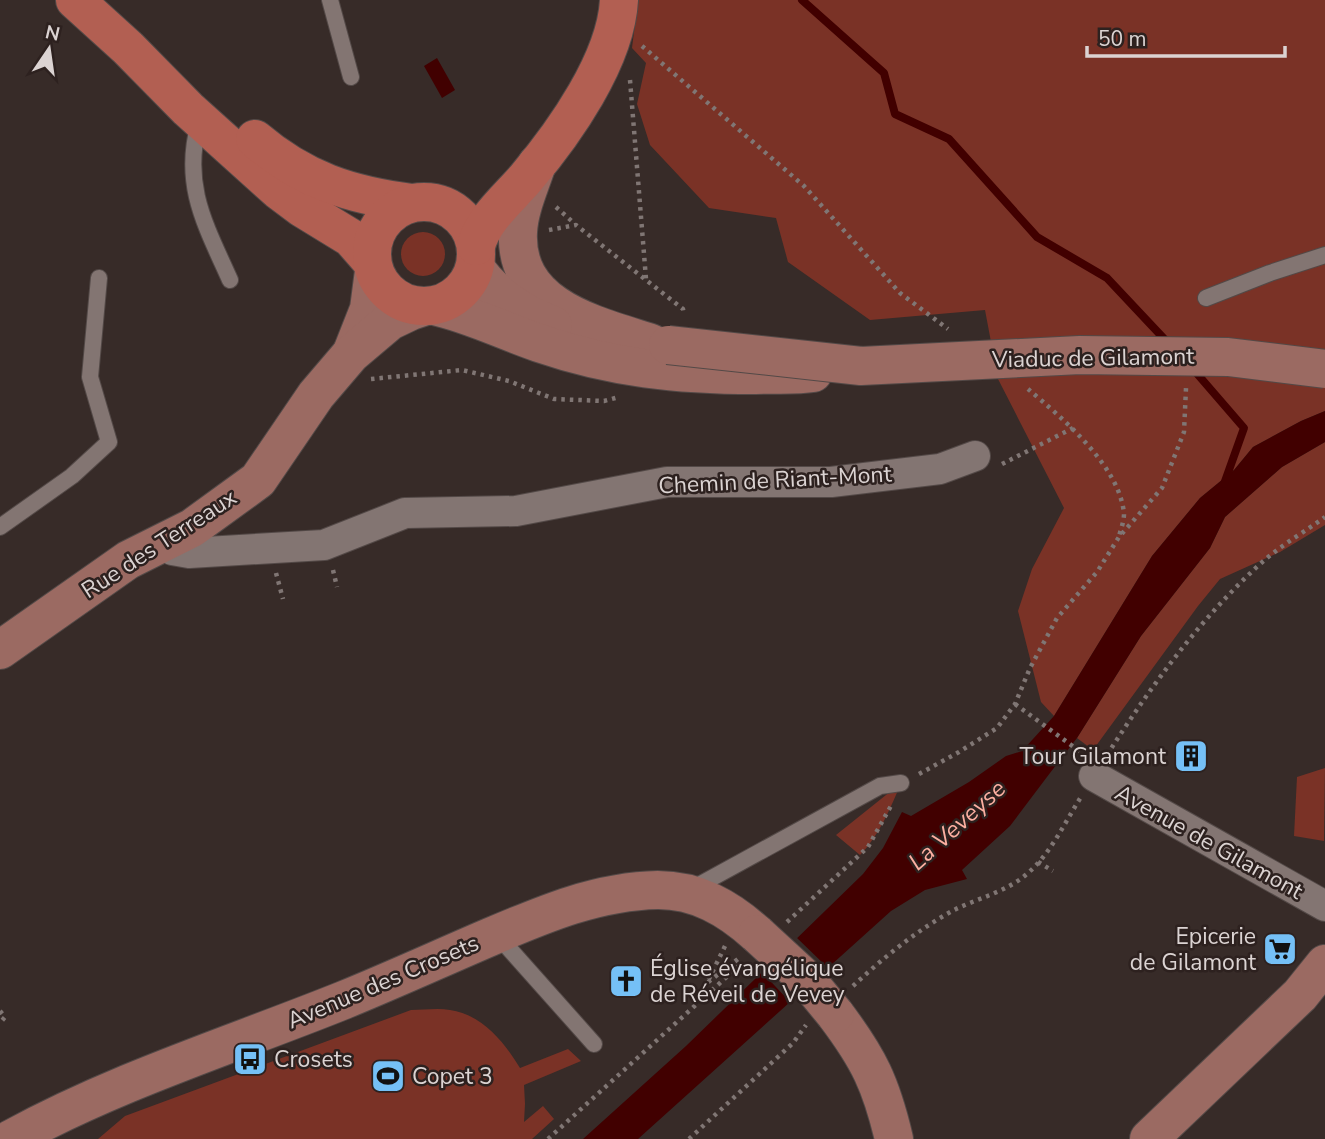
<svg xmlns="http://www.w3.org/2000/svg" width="1325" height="1139" font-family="'Nunito Sans',sans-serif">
<rect width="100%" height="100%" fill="#372b28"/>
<g fill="#7a3226">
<polygon points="638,0 1325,0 1325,411 1301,421 1253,447 1234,470 1200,498 1152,556 1054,716 1041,702 1018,611 1032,569 1064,508 998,379 985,310 870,320 788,262 776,218 709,208 650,145 637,104 646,63 632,48"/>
<circle cx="423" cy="254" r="22"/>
<polygon points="1325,442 1325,525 1280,552 1220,579 1198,606 1093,750 1077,738 1141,636 1210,548 1225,517 1282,467"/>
<polygon points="1325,768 1324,841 1294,836 1297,777"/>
<path d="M901,783C891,807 879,836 860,855L836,835Z"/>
<path d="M411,1010C424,1010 438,1008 450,1010C483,1015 504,1042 520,1068L568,1049L581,1061L524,1085L525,1104L524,1122L543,1106L554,1119L532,1139H98L125,1116Z"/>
</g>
<g fill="#410000">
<polygon points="437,58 455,90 442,98 424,66"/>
<polygon points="1325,411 1325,442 1282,467 1225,517 1210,548 1141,636 1077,738 1050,773 1010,826 962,870 967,879 925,890 891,911 638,1139 583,1139 686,1046 863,874 883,848 902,812 911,816 969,782 1006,756 1022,751 1054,716 1152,556 1200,498 1234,470 1253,447 1301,421"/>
</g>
<polygon fill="#372b28" points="795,936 830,970 792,1004 760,970"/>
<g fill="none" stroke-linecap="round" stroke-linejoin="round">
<g stroke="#410000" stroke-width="8">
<polyline points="802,0 884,73 895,114 949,139 1037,237 1107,278 1169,344"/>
<polyline points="1193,369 1244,428 1224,484"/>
</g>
<g stroke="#534947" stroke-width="18">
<g id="lane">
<polyline points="330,0 351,77"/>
<path d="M199,123C182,185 205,224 230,280"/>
<polyline points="1206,298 1270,273 1325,255"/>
<polyline points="0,527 72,476 109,442 90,377 99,278"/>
<polyline points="690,890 880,786 901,783"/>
<polyline points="497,935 594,1044"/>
</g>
</g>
<g stroke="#534947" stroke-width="32">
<g id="street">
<polyline points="164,543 172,550 189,553 324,545 405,513 516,511 667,482 831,482 940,469 975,456"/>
<polyline points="1094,776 1325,906"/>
</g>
</g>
<g stroke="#534947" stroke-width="40">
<g id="secondary">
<path d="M537,164C530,186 519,209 518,232C514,307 595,325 651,343"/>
<path d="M475,268C496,296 520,313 553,325"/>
<path d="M434,306C470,314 504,331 539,343C612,368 678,375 755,375C774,374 794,376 813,373"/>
<polyline points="352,352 369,309 374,271"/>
<polyline points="0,650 128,560 192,528 258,480 316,395 351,354 390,321 411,311 426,306"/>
<path d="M835,1014C869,1059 881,1084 894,1139"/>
<path d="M11,1139C117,1081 232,1045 344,1000C393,980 441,958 490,937C544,914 598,891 658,890C697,890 728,908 757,934"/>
<polyline points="1149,1139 1300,995 1325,964"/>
</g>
</g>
<g stroke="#534947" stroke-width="40">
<g id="primary">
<polyline points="75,0 128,48 188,109 278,190 302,208 351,238 372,262"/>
<path d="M255,139C303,180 350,195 412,203"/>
<circle cx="424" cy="254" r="52"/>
<path d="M476,246C483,219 508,199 526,178C564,133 616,60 619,0"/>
</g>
</g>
<g stroke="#807674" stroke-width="4.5" stroke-dasharray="3.5 5" stroke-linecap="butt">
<polyline points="642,46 804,186 900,293 948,329"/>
<polyline points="630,80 646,279"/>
<polyline points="556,207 575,224"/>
<polyline points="549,230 576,225 683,309 684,315"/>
<polyline points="371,379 462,370 509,381 554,399 604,401 619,397"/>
<path d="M1028,389C1062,418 1120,466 1124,514C1124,521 1121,529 1119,536"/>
<polyline points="1002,464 1073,428"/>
<polyline points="333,570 337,587"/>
<polyline points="276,573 283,599"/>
<polyline points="1015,704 1082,753"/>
<path d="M1107,755C1151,686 1199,620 1260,564C1280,546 1304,532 1325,517"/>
<polyline points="919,774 959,752 997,728 1015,704 1030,668 1057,618 1097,572 1119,537 1162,488 1184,432 1186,388"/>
<polyline points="1038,862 1053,871"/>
<polyline points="787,922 868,847 892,804"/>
<polyline points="725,946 707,983 738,959 739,960"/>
<path d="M853,986C883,958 916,931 952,911C977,898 1008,892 1029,872C1051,853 1065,822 1081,797"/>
<polyline points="0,1011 5,1017 0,1023"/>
<polyline points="548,1139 742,963"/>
<polyline points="689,1139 793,1043 806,1025"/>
</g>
<use href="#lane" stroke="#837572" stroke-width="16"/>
<use href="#street" stroke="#837572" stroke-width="30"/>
<use href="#secondary" stroke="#9b6a62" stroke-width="38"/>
<use href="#primary" stroke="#b25f52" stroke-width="38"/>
<g stroke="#534947" stroke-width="40" stroke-linecap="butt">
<g id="secondary-bridge">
<polyline points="668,345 861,366 1080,355 1228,357 1325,369"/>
<polyline points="757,934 807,980 835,1014"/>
</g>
</g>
<use href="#secondary-bridge" stroke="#9b6a62" stroke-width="38"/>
</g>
<defs>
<g id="building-square" transform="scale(1.75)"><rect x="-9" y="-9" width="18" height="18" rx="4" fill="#75c0f6" stroke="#2d211f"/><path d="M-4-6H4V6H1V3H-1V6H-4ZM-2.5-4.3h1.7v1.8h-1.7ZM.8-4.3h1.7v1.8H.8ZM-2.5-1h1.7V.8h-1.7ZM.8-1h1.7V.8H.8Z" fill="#111"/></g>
<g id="supermarket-square" transform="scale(1.75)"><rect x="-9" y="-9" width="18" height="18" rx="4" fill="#75c0f6" stroke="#2d211f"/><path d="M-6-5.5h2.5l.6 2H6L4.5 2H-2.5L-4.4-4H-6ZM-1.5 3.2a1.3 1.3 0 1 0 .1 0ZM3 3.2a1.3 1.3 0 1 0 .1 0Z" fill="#111"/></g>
<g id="church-square" transform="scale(1.75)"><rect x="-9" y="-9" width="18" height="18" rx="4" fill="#75c0f6" stroke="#2d211f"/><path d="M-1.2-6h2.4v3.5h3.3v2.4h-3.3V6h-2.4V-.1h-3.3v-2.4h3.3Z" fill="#111"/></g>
<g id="bus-square" transform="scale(1.75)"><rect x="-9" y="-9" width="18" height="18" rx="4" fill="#75c0f6" stroke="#2d211f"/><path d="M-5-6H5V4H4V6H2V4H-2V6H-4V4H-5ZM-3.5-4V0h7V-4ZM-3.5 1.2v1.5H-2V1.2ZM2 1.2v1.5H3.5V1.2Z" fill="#111"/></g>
<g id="stadium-square" transform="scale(1.75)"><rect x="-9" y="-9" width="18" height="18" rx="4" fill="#75c0f6" stroke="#2d211f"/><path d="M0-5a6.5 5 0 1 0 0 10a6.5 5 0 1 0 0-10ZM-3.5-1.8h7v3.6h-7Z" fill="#111"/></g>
</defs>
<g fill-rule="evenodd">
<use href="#building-square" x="1191" y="756"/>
<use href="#supermarket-square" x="1280" y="949"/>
<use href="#church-square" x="626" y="981"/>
<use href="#bus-square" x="250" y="1059"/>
<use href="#stadium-square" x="388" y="1076"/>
</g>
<g text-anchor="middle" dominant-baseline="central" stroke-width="5" stroke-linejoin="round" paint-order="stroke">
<g font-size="23" fill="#dbd3d2" stroke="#2d211f">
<text transform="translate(1093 358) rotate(-1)">Viaduc de Gilamont</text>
<text transform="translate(775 480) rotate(-3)">Chemin de Riant-Mont</text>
<text transform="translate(159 544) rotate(-33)">Rue des Terreaux</text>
<text transform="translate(1209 842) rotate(29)">Avenue de Gilamont</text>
<text transform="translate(383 982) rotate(-23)">Avenue des Crosets</text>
</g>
<g font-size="23" fill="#dbd3d2" stroke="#2d211f" text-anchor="start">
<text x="1166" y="756" text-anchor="end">Tour Gilamont</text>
<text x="1256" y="936" text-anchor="end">Epicerie<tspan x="1256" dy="26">de Gilamont</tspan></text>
<text x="650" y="968">Église évangélique<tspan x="650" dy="26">de Réveil de Vevey</tspan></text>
<text x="274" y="1059">Crosets</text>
<text x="412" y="1076">Copet 3</text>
</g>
<g font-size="24" font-style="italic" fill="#fcafa1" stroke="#2d211f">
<text transform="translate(957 825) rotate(-42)">La Veveyse</text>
</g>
</g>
<g transform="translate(49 49) rotate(13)" stroke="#2d211f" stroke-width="5" paint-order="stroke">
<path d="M0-5L12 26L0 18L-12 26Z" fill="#dbd3d2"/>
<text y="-10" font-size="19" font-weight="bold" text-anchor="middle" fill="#dbd3d2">N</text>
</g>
<path d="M1087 46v10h198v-10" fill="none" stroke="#dbd3d2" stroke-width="3.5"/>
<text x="1098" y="46" font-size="21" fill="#dbd3d2" stroke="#2d211f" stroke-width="5" paint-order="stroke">50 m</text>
</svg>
